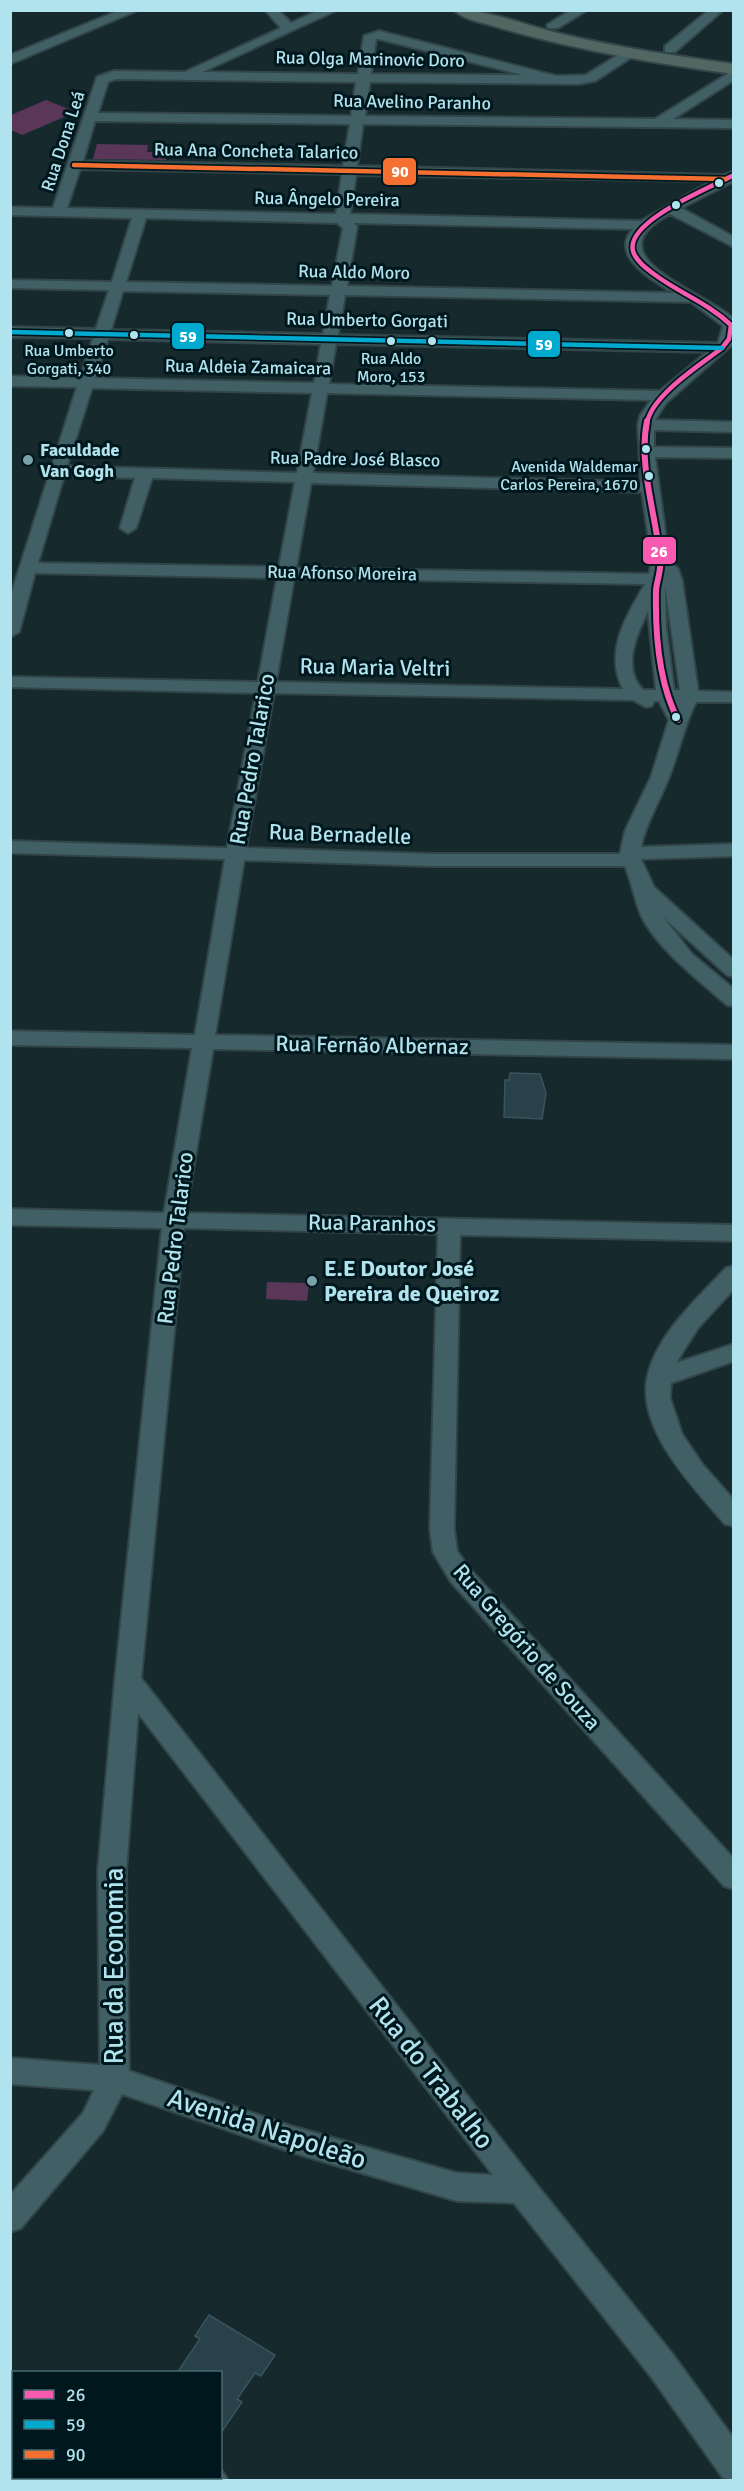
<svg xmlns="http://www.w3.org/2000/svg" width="744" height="2491" font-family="Signika,sans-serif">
<rect width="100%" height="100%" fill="#162a2e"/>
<g fill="#5a3658">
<polygon points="46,100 76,112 22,135 11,130 11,115"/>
<polygon points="97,144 148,145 147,152 169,152 166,160 93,159"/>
<polygon points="267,1282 309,1283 307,1301 266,1299"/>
</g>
<g fill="#294149" stroke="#39545f" stroke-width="1.5">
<polygon points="510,1073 540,1074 546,1093 542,1119 504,1117 505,1080 509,1080"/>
<polygon points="209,2315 275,2355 261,2376 255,2373 237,2399 242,2402 220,2434 220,2373 177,2373 200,2339 195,2336"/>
</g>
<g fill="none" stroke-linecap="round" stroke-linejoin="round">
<g stroke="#324549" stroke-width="4">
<g id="minor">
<polygon points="120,10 138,10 10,64 10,55"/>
<path d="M265,10H278L291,23L319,10H337L202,72L358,74L364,36L379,31L556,76L586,75L626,50H636L638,53L595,81L578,84L370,82L365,116L655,119L734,70V80L673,119L734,120V128L363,124L357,166L724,175L734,171V181L681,208L734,237V247L670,214C589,257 703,290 734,319V343L666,403L655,420L734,422V432L654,430V447L734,448V458L655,457L669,560L678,569L682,580L698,691L734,692V702H696C684,726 679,752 669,777C660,801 646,822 641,847L734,844V856L641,859L654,887L734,960V977L727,975L663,917L692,954L734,989V1006L727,1005C700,981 651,944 639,910C634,895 631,881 625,866H431L244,860L215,1035L734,1045V1059L213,1049L186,1213L734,1225V1241L460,1235L454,1529L457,1551L469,1568L734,1859V1889L724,1886L451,1582L433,1552L430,1529L438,1234L184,1228L141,1678L533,2180L674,2356L734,2439V2480L723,2478L652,2378L514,2203L457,2201L291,2152L122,2094L103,2131L21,2228L10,2232V2195L83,2113L94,2090L10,2084V2058L100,2065L98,1871L115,1680L162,1228L10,1225V1209L164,1213L192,1048L10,1045V1031L195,1035L225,859L10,853V841L227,848L256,693L10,687V677L258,682L277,578L35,573L19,632L10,637V598L77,387L10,386V376L80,378L93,338L10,337V327L96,329L109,290L10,288V280L112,282L132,218L10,215V207L53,208L97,77L114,71L185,72L281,28ZM376,39H379L523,75L371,74ZM116,79L356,82L351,116L98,113L108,82ZM95,121L350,124L343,166L83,161ZM80,169L342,174L336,214L67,208ZM356,175L704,181L710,182L641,221L350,214ZM146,218L337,223L343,228L332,286L126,282ZM354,223L633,229C608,256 655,282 674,293L347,286L357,227ZM123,291L330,295L323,334L111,330ZM345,295L691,302L723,326L718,343L338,335ZM108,339L321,344L314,383L95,378ZM336,344L707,352L660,391L329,384ZM92,388L312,393L297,473L67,466ZM327,393L651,400L640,416L638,425L641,482L313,473ZM64,476L135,478L120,528L128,533L136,528L152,478L295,482L279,567L38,563ZM311,483L642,492L652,562L649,574L296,568ZM294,578L645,584C626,617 604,652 623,689L276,682ZM665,585L680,690H674L666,627ZM648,611L656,690H643C621,668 637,634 648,611ZM274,693L633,700L646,707L652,706L654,701H659L669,720L651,777L625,831L620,854H431L246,848ZM138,1713L493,2175L457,2173L291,2126L129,2071L126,1871Z"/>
<polygon points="571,10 587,10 558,28 548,28 547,25"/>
<polygon points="709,10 723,10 675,52 665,52 665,46"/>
<path d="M734,1266V1289L698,1328L676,1363L734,1344V1361L671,1383L670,1398L682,1434L703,1465L734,1500V1526L725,1524C694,1488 638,1431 647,1379C655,1336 697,1299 726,1268Z"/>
<rect x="10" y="2408" width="4" height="31"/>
<polygon points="220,2468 228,2480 191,2480 190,2478 220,2478"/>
</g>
</g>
<g stroke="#324549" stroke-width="4">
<path id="major" d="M454,10C493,10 528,27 566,35C621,48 677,56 734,64V74C654,63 575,50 497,27C485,23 463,20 454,10Z"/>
</g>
<use href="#minor" fill="#416065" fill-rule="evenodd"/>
<use href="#major" fill="#516761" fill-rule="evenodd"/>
<g stroke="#00181d" stroke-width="8">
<path id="bus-1-far1" d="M647,423C652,395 700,365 722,348L729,339L731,325C709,304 682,294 658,277C650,271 636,262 633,251C625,221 712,187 734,175"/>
</g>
<g stroke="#00181d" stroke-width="10">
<path id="bus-1" d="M647,421C638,465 656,515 660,558C662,568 657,580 656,590C655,633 658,682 678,720"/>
</g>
<g stroke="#00181d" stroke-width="8">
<polyline id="bus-2" points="10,332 722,348"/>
</g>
<g stroke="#00181d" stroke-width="8">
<polyline id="bus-3" points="74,165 725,179"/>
</g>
<use href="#bus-1-far1" stroke="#f75aaf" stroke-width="4.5"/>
<use href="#bus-1" stroke="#f75aaf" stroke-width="6"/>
<use href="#bus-2" stroke="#00a9ce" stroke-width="4.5"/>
<use href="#bus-3" stroke="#f46f30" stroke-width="4.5"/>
</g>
<g fill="#b0e3ee" stroke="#00181d" stroke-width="2">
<circle cx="719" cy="183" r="5"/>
<circle cx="676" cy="205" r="5"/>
<circle cx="69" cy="333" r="5"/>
<circle cx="134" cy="335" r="5"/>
<circle cx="391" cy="341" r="5"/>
<circle cx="432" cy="341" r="5"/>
<circle cx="646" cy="449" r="5"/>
<circle cx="649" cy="476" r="5"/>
<circle cx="676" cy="717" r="5"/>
</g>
<g fill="#7aa2ab" stroke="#00181d" stroke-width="2">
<circle cx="28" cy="460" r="6"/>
<circle cx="312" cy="1281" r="6"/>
</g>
<g text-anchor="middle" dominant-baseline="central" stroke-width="6" stroke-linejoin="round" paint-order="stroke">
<g font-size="16" fill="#b0e3ee" stroke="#00181d">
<text x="69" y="351">Rua Umberto<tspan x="69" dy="18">Gorgati, 340</tspan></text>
<text x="391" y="359">Rua Aldo<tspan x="391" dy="18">Moro, 153</tspan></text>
<text x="638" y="467" text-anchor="end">Avenida Waldemar<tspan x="638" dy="18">Carlos Pereira, 1670</tspan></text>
</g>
<g font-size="18" fill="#b0e3ee" stroke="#00181d">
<text transform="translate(370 59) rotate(1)">Rua Olga Marinovic Doro</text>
<text transform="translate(412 102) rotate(1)">Rua Avelino Paranho</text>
<text transform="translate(63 141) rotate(-72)">Rua Dona Leá</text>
<text transform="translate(256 151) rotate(1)">Rua Ana Concheta Talarico</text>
<text transform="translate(327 199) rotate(1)">Rua Ângelo Pereira</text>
<text transform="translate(354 272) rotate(1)">Rua Aldo Moro</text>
<text transform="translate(367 320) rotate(1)">Rua Umberto Gorgati</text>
<text transform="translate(248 367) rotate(1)">Rua Aldeia Zamaicara</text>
<text transform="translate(355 459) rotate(1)">Rua Padre José Blasco</text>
<text transform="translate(342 573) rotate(1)">Rua Afonso Moreira</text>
</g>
<g font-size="18" font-weight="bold" fill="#b0e3ee" stroke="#00181d" text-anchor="start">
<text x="40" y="450">Faculdade<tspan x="40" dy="21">Van Gogh</tspan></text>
</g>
<g font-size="22" fill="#b0e3ee" stroke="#00181d">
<text transform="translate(375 667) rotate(1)">Rua Maria Veltri</text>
<text transform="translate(252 759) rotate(-80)">Rua Pedro Talarico</text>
<text transform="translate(340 834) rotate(2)">Rua Bernadelle</text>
<text transform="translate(372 1045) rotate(1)">Rua Fernão Albernaz</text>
<text transform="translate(372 1223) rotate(1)">Rua Paranhos</text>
<text transform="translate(175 1238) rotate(-83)">Rua Pedro Talarico</text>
<text transform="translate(527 1647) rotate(49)">Rua Gregório de Souza</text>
</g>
<g font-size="22" font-weight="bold" fill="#b0e3ee" stroke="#00181d" text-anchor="start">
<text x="324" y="1268">E.E Doutor José<tspan x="324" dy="25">Pereira de Queiroz</tspan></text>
</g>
<g font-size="27" fill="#b0e3ee" stroke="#00181d">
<text transform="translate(114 1966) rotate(-90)">Rua da Economia</text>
<text transform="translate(431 2073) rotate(52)">Rua do Trabalho</text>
<text transform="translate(267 2129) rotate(18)">Avenida Napoleão</text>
</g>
</g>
<g stroke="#00181d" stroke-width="2">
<rect x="382" y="157" width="35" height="29" rx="6" fill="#f46f30"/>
<rect x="171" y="322" width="34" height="28" rx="6" fill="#00a9ce"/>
<rect x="527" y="330" width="34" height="28" rx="6" fill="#00a9ce"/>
<rect x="642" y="536" width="35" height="29" rx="6" fill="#f75aaf"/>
</g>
<g font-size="16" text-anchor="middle" font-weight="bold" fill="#fff">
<text x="400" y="177">90</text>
<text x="188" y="342">59</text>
<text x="544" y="350">59</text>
<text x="659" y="557">26</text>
</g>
<rect width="744" height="2491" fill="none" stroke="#b0e3ee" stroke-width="24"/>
<rect x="12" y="2371" width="210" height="108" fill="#00181d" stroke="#466971" stroke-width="1.5"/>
<rect x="24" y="2390" width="30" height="9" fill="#f75aaf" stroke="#466971" stroke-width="1.5"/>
<text x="66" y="2401" font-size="18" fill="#b0e3ee">26</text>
<rect x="24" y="2420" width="30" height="9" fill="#00a9ce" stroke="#466971" stroke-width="1.5"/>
<text x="66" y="2431" font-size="18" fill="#b0e3ee">59</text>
<rect x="24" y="2450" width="30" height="9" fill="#f46f30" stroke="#466971" stroke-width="1.5"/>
<text x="66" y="2461" font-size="18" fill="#b0e3ee">90</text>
</svg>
